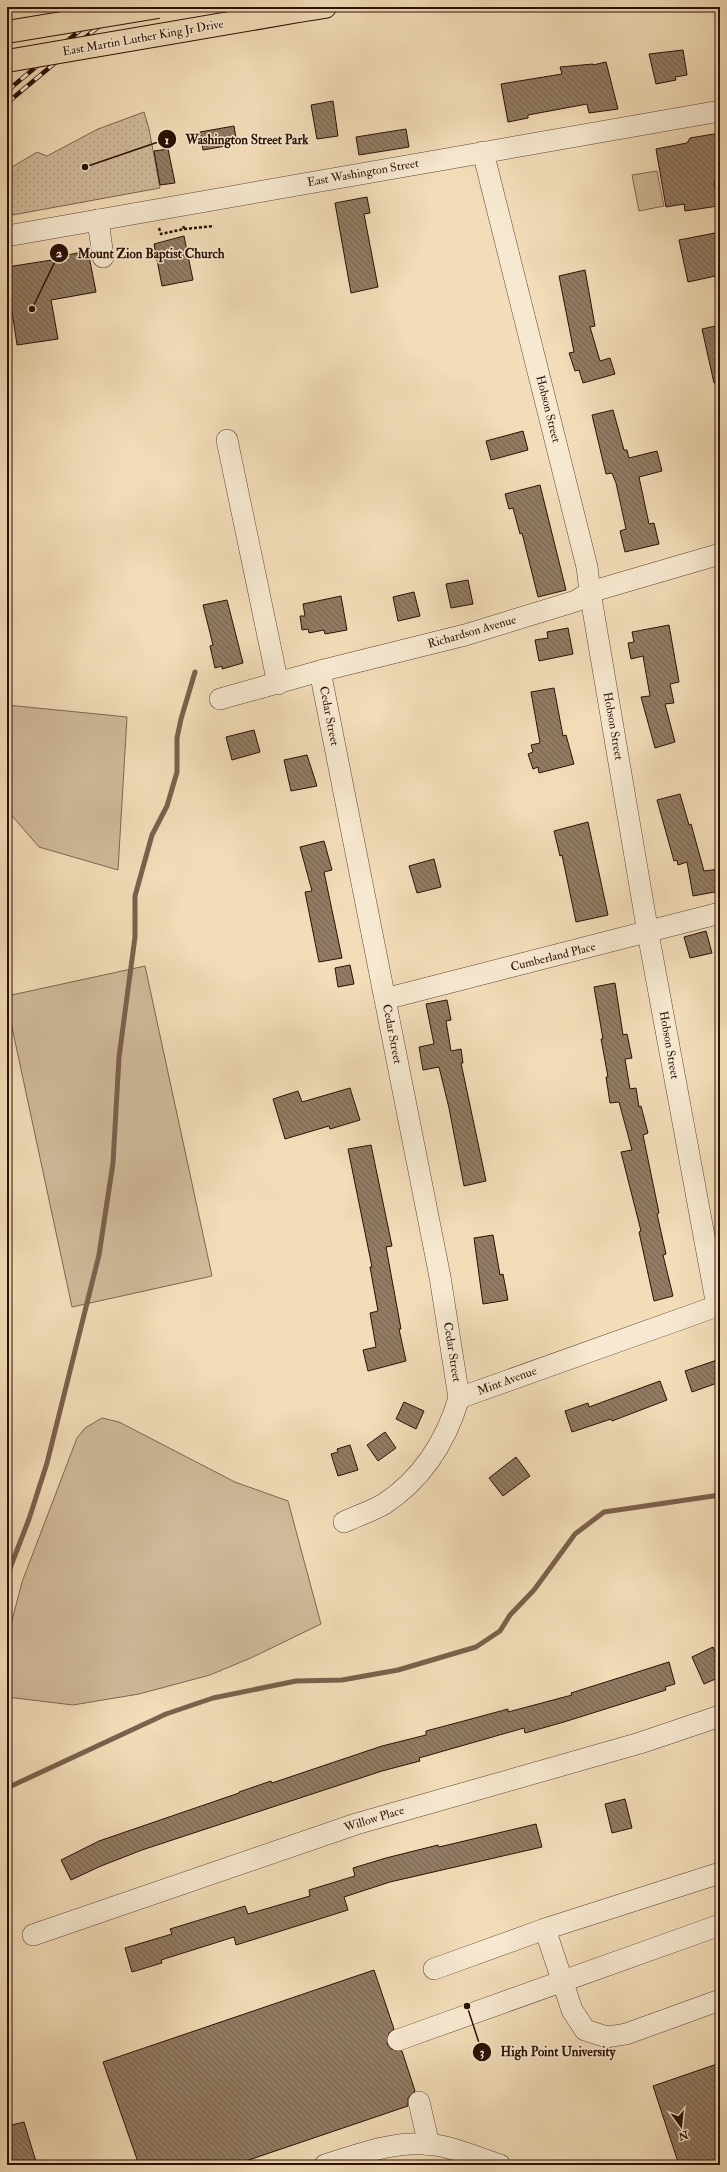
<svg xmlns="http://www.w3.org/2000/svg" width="727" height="2172" font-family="'IM FELL Double Pica',serif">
<defs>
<pattern id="green-dots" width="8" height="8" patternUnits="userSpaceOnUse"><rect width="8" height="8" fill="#d0ba9a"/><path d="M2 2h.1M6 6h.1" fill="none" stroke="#b39f83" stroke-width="1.8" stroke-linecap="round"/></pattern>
<pattern id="building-back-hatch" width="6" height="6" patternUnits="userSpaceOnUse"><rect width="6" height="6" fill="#927b62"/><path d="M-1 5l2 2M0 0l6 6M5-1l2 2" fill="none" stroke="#77634f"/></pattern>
</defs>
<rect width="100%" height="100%" fill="#f2ddb8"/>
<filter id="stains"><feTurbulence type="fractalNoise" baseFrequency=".005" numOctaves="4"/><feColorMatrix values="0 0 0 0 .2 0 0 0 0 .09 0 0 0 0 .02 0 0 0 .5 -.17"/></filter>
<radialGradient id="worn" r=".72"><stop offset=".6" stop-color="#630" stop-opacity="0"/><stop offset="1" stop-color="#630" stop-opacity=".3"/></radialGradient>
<polygon fill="url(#green-dots)" stroke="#7e6550" points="144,112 149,129 160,188 7,216 7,170 37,152 47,156 98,129"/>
<g fill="#d0ba9a" stroke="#7e6550">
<polygon points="657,171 664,206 639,211 632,175"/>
<polygon points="7,705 127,717 118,870 39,847 7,810"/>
<polygon points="145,966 212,1276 72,1307 7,1004 7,996"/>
<polygon points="102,1418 119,1422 235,1482 288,1501 321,1624 253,1657 210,1675 139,1694 73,1705 7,1697 7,1640 22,1582 77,1438 85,1428"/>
</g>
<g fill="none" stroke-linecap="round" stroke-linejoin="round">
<g stroke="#7a614c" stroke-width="5">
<polyline points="7,1576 29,1519 47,1463 99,1255 113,1163 119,1057 135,937 135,896 152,835 167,806 177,772 177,738 181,719 195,672"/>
<polyline points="7,1788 166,1714 213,1698 296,1681 342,1680 398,1670 476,1647 500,1631 510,1615 534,1590 575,1534 604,1512 720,1495"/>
</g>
</g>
<g fill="url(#building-back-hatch)" stroke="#2b1005">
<polygon points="683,50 687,75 675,77 676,80 656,84 649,54"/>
<polygon points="606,62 618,109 589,113 587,104 528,115 528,118 508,122 501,84 562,74 560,67 593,64 593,65"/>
<polygon points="333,101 338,136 317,139 311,105"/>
<polygon points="234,126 237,144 203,150 200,132"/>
<polygon points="406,129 409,147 359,155 356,137"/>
<polygon points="720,133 720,180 714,182 718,206 685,211 684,204 666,207 656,149 687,143 690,138"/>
<polygon points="168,149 175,183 160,185 154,151"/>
<polygon points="367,197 370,213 364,214 378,287 351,293 335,203"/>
<polygon points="720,232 720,275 688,282 679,240"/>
<polygon points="184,236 193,280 162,286 154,244"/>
<polygon points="88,251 96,292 51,300 58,339 17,345 7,278 7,267 52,260 52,258"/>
<polygon points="585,270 595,326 590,327 600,361 610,358 615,374 583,383 579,370 575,371 569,353 574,352 559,276"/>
<polygon points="720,325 720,382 714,383 702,329"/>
<polygon points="613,410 624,450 627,450 629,458 657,451 662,471 639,477 649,524 654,523 659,544 625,552 620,531 626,529 616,483 612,473 606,474 592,415"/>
<polygon points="523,431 528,450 491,460 486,441"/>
<polygon points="540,485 566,590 538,597 522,533 520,534 513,508 509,509 505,494"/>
<polygon points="468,580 473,604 451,608 446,584"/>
<polygon points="414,592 420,616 398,621 393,597"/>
<polygon points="341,596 347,630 325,634 324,630 309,633 308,629 302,630 300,616 305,616 303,604"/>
<polygon points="227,600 243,663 222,669 222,666 215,668 210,646 213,645 203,605"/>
<polygon points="669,625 679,682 670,684 674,703 665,704 675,742 655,748 641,697 650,696 643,656 631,659 628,643 634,642 632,632"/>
<polygon points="568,628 573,654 539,661 535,640 548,638 547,632"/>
<polygon points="554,688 563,736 566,735 574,764 539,773 538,767 533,769 528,754 533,752 531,745 540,743 531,692"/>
<polygon points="254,730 260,752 232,760 226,737"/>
<polygon points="307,755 317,786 291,791 284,760"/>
<polygon points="680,794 689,825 691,824 704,871 720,869 720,891 693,896 687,862 678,865 677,860 674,861 657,800"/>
<polygon points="588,822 608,915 576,922 562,855 560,856 554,831"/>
<polygon points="324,841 332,870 324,872 342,958 319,962 305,892 312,891 300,847"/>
<polygon points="434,859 441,887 417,893 409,866"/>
<polygon points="706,931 712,953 690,958 684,937"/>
<polygon points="350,965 354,984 338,987 335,968"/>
<polygon points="615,983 623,1035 627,1034 632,1058 625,1059 630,1089 636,1088 639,1107 641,1106 648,1133 643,1135 659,1213 657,1214 666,1254 663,1255 673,1296 654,1301 639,1232 641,1231 621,1152 632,1150 619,1102 610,1103 606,1077 608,1077 601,1039 603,1039 594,987"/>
<polygon points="447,1000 451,1020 446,1021 451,1051 461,1049 463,1063 461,1063 486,1181 464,1186 449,1108 439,1067 423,1070 419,1047 434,1044 426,1004"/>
<polygon points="350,1088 360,1120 330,1129 329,1126 285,1139 273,1099 298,1091 302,1102"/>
<polygon points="371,1145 392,1246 386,1247 401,1329 399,1329 406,1361 368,1371 363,1350 376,1347 370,1313 378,1311 370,1267 372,1267 348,1149"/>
<polygon points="493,1235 500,1275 503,1274 508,1300 483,1304 474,1238"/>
<polygon points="720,1359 720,1382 692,1392 685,1371"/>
<polygon points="660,1381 667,1400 612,1421 611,1419 572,1432 565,1411 588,1403 589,1407"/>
<polygon points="404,1402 424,1411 416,1429 396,1419"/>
<polygon points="385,1432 396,1448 378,1461 367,1445"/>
<polygon points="350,1445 358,1470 338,1476 331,1454 338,1452 337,1449"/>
<polygon points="516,1457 530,1476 503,1496 489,1478"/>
<polygon points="713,1647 720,1663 720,1677 704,1684 692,1657"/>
<polygon points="669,1662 675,1684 665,1687 666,1690 564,1722 525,1733 524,1728 419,1758 420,1761 382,1771 142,1850 101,1866 71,1880 61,1860 99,1841 239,1793 239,1792 271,1781 272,1783 382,1746 426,1735 426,1731 460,1722 508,1709 508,1712 572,1695 571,1693"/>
<polygon points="625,1799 632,1828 612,1833 605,1804"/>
<polygon points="536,1824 542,1847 390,1882 344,1897 348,1910 236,1945 234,1937 161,1960 162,1963 132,1972 125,1948 172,1934 170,1929 245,1906 248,1914 310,1896 309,1890 355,1876 353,1868 386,1858 438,1845 439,1847"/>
<polygon points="374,1970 394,2029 389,2033 387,2044 391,2049 402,2051 415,2091 408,2098 408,2106 234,2165 139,2165 103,2062"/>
<polygon points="720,2063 720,2165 679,2165 653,2086"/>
<polygon points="24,2122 37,2165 7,2165 7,2126"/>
</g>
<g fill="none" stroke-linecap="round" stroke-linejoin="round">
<g stroke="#5d4332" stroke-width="22">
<g id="minor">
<polyline points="483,152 587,567 590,592 648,933 717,1306"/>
<polyline points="98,220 103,257"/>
<polyline points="7,236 720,111"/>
<polyline points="227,440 278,684"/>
<polyline points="320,671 440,1277 459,1398"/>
<polyline points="220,699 320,671 465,635 576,601 590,592 720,554"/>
<polyline points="385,999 720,913"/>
<path d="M344,1522C357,1516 372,1511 384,1504C422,1479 446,1441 459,1398L720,1305"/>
<polyline points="720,1873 545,1929 572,2010 585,2030 607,2037 626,2034 720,2000"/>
<polyline points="33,1935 356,1824 640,1743 720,1716"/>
<polyline points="434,1969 545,1929"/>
<polyline points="398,2040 720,1925"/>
<polyline points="419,2102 429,2145"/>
<path d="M325,2165C362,2153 402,2138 441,2146C461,2150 481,2159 500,2165"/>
</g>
</g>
<g stroke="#2b1005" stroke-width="24">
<polyline id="major" points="299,11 325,7"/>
</g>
<g stroke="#2b1005" stroke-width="2.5" stroke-dasharray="3 2" stroke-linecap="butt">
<polyline points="159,228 161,234 184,229 183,224"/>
<polyline points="184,229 214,226"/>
</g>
<use href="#minor" stroke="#f7e9d1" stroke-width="21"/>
<use href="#major" stroke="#f2ddb8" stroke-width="22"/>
<g stroke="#2b1005" stroke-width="4.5">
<g id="rail">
<polyline points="7,91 108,7"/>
<polyline points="7,103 122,7"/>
</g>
</g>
<use href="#rail" stroke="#f7e9d1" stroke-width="3" stroke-dasharray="9" stroke-linecap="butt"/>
<g stroke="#2b1005" stroke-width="24" stroke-linecap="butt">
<g id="major-bridge">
<polyline points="7,32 158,7"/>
<polyline points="7,61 299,11"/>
</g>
</g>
<use href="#major-bridge" stroke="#f2ddb8" stroke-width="22"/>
</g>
<g text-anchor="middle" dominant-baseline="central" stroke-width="3" stroke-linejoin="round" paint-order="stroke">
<g font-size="12" fill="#2b1005" stroke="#f7e9d1">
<text transform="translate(143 38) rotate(-10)">East Martin Luther King Jr Drive</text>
<text transform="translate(363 173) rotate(-10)">East Washington Street</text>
<text transform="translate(548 409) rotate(76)">Hobson Street</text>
<text transform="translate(472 632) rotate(-16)">Richardson Avenue</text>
<text transform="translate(329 716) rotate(79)">Cedar Street</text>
<text transform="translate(613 726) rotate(80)">Hobson Street</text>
<text transform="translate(553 957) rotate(-14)">Cumberland Place</text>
<text transform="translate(392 1034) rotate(79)">Cedar Street</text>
<text transform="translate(669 1045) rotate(80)">Hobson Street</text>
<text transform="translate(452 1352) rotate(81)">Cedar Street</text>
<text transform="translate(507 1381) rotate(-20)">Mint Avenue</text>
<text transform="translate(374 1819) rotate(-17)">Willow Place</text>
</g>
</g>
<path fill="none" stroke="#2b1005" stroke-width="1.5" d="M85 167L167 139M32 309L59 253M467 2006L482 2052"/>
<g fill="#2b1005" stroke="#f7e9d1" stroke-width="1.5">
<circle cx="85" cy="167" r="4"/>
<circle cx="32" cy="309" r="4"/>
<circle cx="467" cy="2006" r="4"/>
<circle cx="167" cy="139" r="10"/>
<circle cx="59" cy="253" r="10"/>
<circle cx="482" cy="2052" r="10"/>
</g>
<g font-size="12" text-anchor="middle" font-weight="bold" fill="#fff">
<text x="167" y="144">1</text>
<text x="59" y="257">2</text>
<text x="482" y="2056">3</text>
</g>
<g font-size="13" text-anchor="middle" font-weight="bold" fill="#2b1005" stroke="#f7e9d1" stroke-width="3" stroke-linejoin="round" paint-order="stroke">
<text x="247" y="144">Washington Street Park</text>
<text x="151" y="258">Mount Zion Baptist Church</text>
<text x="558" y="2056">High Point University</text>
</g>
<rect width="727" height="2172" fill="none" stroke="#f2ddb8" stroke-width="24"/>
<rect x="8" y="8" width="711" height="2156" fill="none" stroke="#2b1005" stroke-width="2"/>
<rect x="12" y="12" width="703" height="2148" fill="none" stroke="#2b1005"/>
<g transform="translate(681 2126) rotate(165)" stroke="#f7e9d1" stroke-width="3" paint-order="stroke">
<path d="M0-3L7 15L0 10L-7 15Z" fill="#2b1005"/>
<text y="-6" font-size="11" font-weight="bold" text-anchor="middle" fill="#2b1005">N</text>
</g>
<rect width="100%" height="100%" filter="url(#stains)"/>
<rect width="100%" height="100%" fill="url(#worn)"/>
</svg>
